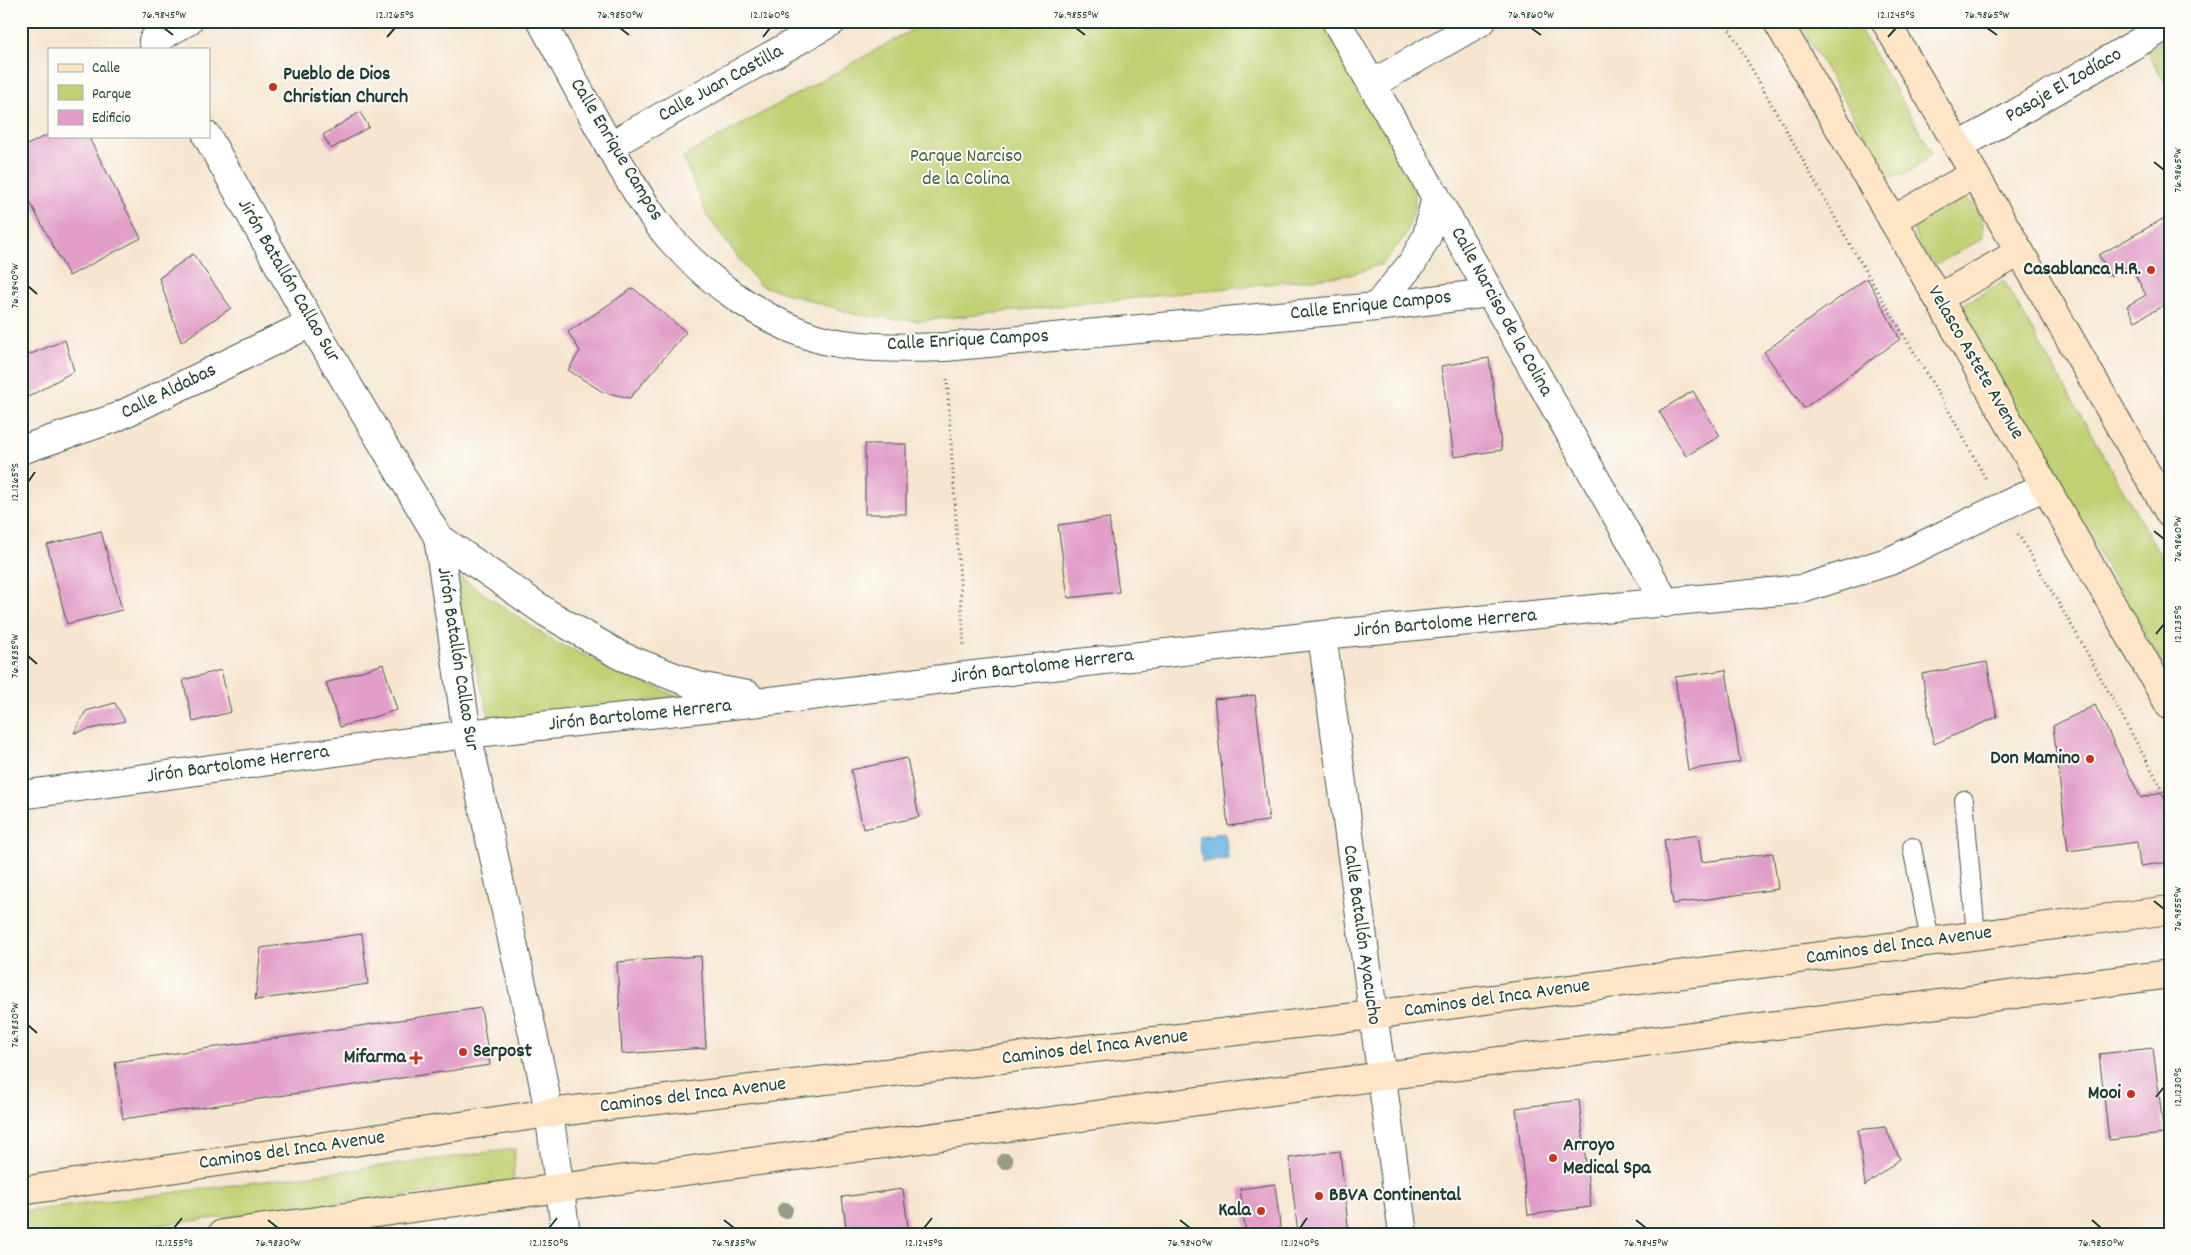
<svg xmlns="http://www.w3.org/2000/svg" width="2191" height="1255" font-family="Dekko,sans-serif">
<rect width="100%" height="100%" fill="#fdfcf7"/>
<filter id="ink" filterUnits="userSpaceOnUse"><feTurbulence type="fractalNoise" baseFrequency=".02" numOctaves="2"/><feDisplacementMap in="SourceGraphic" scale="10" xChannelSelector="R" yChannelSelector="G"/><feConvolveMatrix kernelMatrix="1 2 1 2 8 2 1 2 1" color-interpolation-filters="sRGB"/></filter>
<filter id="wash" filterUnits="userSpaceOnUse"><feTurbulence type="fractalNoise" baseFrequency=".0096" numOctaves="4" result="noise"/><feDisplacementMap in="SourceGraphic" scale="20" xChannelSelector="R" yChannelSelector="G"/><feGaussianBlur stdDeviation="1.12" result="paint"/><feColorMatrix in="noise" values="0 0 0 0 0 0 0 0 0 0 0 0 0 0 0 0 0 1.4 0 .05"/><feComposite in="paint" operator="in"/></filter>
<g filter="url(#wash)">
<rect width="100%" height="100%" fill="#f6e5cf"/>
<g fill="#c1d072" stroke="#708653">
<polygon points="928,21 1324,21 1414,183 1415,206 1405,237 1382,264 1350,275 919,321 858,315 759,285 707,216 683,157"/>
<path d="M1798,21H1855L1932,152C1919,167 1909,176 1889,177Z"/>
<polygon points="2170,37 2170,92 2146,50"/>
<path d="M1959,195C1978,204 1987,219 1982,239L1937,264C1923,256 1912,236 1913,220Z"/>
<polygon points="2004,281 2170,572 2170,678 1959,307"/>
<polygon points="449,570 553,641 678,697 491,722"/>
<polygon points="515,1149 513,1182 86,1234 21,1234 21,1212"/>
</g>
<polygon fill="#6bb5e3" stroke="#45798c" points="1225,833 1228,859 1202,862 1199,836"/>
<g id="blocks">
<g fill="#e29dc9">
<polygon points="360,112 369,127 331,149 323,135"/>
<polygon points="49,134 49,136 88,136 141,238 69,276 21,185 21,148"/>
<polygon points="2170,215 2170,302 2135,321 2127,306 2146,295 2130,265 2110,276 2099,255"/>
<polygon points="193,254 231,308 181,342 159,278"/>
<polygon points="1867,278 1900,339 1804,408 1764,352"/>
<polygon points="633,288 686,332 630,398 603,392 568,370 580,351 568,332"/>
<polygon points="65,340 74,371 21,401 21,358"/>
<polygon points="1489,358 1502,450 1454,457 1441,366"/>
<polygon points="1693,391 1720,436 1686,456 1659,411"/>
<rect x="865" y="444" width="41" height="70"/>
<polygon points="1109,518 1119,592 1068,598 1058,525"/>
<polygon points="101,531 122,610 67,624 47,545"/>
<polygon points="1987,662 1997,717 1934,744 1922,674"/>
<polygon points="383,664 397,710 340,727 326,683"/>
<polygon points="221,670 231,712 193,722 183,680"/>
<polygon points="1726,670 1740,762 1688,770 1675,677"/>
<polygon points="1255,695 1269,821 1228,826 1214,699"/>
<polygon points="115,703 125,721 74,733 86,711"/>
<polygon points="2095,705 2141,798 2161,792 2170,808 2170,862 2140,866 2137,842 2068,851 2053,726"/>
<polygon points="907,758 919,817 863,829 851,770"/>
<polygon points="1698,835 1702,862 1773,853 1778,889 1673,904 1664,840"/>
<polygon points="362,934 368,984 255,1000 261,948"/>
<polygon points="701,956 706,1048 622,1054 617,962"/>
<polygon points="481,1008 490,1065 123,1119 115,1062"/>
<polygon points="2153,1048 2164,1134 2109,1140 2099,1054"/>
<polygon points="1579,1100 1591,1207 1528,1215 1516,1108"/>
<polygon points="1885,1127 1900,1159 1865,1186 1858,1130"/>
<polygon points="1340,1151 1349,1234 1298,1234 1289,1158"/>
<polygon points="1275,1184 1281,1234 1246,1234 1240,1189"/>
<polygon points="903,1189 909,1234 847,1234 842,1197"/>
</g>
</g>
</g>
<g filter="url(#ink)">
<use href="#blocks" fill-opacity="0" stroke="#3f564b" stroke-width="1"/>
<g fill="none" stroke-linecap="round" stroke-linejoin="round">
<g stroke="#3f564b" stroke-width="20">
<g id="service">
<polyline points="1964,800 1976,935"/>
<polyline points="1912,847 1930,941"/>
</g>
</g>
<g stroke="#3f564b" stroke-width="30">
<g id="pedestrian">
<polyline points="1372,84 1482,21"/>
<polyline points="1958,147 2170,24"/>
</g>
</g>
<g stroke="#3f564b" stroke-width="30">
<g id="minor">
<path d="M541,21C569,71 595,122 624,171C639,196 655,223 676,245C712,284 763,320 813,337C853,350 904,348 945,347L1376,307L1489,293"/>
<polyline points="1336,21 1666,603"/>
<polyline points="153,41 188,21"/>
<polyline points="207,136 311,323 438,537 467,734 541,1071 549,1113 566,1234"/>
<polyline points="609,146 833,21"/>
<polyline points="1376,307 1413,262 1427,236 1436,196"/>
<polyline points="21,450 115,418 311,323"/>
<polyline points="438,537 547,613 621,656 698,686 748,695"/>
<polyline points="1322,635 1403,1234"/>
<polyline points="21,795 467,734 779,700 966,676 1322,635 1802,589 1890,561 2045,486"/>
</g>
</g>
<g stroke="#3f564b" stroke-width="30">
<g id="secondary">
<polyline points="1777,21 1938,298 2170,706"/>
<polyline points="1885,21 2020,252 2170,514"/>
<polyline points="1893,220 1974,174"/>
<polyline points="1938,298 2020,252"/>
<polyline points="21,1191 549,1113 1372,1015 2170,910"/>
<polyline points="222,1234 1382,1076 2170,974"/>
</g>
</g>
<g stroke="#3f564b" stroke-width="3" stroke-dasharray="1 4" stroke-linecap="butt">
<polyline points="1725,21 1852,248 1950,413 1986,479"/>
<polyline points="947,379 964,645"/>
<polyline points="2018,534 2076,633 2170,803"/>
</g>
<use href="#service" stroke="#fff" stroke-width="18"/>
<use href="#pedestrian" stroke="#fff" stroke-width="28"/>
<use href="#minor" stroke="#fff" stroke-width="28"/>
<use href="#secondary" stroke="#fde5c5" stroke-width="28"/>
</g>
<g fill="#969d83">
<circle cx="1005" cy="1161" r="8"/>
<circle cx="785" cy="1210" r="8"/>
</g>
</g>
<path fill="none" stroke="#1f3d34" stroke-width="2" d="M164,28L173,35M620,28L629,35M1076,28L1085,35M1531,28L1541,35M1987,28L1997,35M387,37L395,28M763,37L770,28M1888,37L1896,28M2154,162L2164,170M28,286L37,294M28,482L35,472M2154,531L2164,539M2156,634L2164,624M28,656L37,664M2154,901L2164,909M28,1025L37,1033M2156,1097L2164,1087M268,1220L278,1228M724,1220L734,1228M1180,1220L1190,1228M1636,1220L1646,1228M2092,1220L2101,1228M174,1228L182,1218M549,1228L557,1218M924,1228L932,1218M1300,1228L1307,1218"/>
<g fill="#c8321e" stroke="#fdfcf7" stroke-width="2">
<circle cx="273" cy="87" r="5"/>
<circle cx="2151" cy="270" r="5"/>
<circle cx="2090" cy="759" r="5"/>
<circle cx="463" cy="1052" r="5"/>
<path d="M413.5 1050.5h5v5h5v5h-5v5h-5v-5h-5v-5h5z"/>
<circle cx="2131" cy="1094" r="5"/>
<circle cx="1553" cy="1158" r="5"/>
<circle cx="1319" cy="1196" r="5"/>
<circle cx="1261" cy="1211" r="5"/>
</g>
<g text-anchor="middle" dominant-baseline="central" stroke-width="4" stroke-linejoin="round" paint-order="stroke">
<g font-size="20" font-weight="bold" fill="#1f3d34" stroke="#fdfcf7" text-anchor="end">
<text x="283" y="75" text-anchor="start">Pueblo de Dios<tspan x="283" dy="23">Christian Church</tspan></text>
<text x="2141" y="270">Casablanca H.R.</text>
<text x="2080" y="759">Don Mamino</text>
<text x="473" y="1052" text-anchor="start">Serpost</text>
<text x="406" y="1058">Mifarma</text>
<text x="2121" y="1094">Mooi</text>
<text x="1563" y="1146" text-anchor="start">Arroyo<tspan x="1563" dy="23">Medical Spa</tspan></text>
<text x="1329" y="1196" text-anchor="start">BBVA Continental</text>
<text x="1251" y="1211">Kala</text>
</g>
<g font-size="20" fill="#1f3d34" stroke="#fdfcf7">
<text transform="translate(721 84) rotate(-29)">Calle Juan Castilla</text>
<text transform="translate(2064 86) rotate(-30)">Pasaje El Zodíaco</text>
<text transform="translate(616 150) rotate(59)">Calle Enrique Campos</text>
<text transform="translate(288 281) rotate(60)">Jirón Batallón Callao Sur</text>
<text transform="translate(1371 306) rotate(-6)">Calle Enrique Campos</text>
<text transform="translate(1501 312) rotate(61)">Calle Narciso de la Colina</text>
<text transform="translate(968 341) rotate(-3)">Calle Enrique Campos</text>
<text transform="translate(1975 363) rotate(60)">Velasco Astete Avenue</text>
<text transform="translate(169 392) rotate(-26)">Calle Aldabas</text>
<text transform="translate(1445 624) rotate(-5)">Jirón Bartolome Herrera</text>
<text transform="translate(457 659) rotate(81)">Jirón Batallón Callao Sur</text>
<text transform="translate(1042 667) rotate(-7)">Jirón Bartolome Herrera</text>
<text transform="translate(640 716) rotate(-6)">Jirón Bartolome Herrera</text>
<text transform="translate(238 765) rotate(-8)">Jirón Bartolome Herrera</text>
<text transform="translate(1361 935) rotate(82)">Calle Batallón Ayacucho</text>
<text transform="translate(1899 946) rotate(-8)">Caminos del Inca Avenue</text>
<text transform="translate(1497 999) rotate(-8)">Caminos del Inca Avenue</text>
<text transform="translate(1095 1048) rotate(-7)">Caminos del Inca Avenue</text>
<text transform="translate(693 1096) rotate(-7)">Caminos del Inca Avenue</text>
<text transform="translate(292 1151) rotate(-8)">Caminos del Inca Avenue</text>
</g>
<g font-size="20" fill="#486244" stroke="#fdfcf7">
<text x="966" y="157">Parque Narciso<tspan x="966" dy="23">de la Colina</tspan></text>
</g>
</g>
<rect width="2191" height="1255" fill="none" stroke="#fdfcf7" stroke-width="55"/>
<rect x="48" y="48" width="162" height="90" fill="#fdfcf7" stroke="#a4b0a9"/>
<rect x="58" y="64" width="25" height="8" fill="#fde5c5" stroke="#a4b0a9"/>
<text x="92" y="72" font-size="15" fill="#1f3d34">Calle</text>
<rect x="58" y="85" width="25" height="15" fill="#c1d072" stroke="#a4b0a9"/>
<text x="92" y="98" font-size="15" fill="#1f3d34">Parque</text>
<rect x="58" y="110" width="25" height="15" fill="#e29dc9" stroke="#a4b0a9"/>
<text x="92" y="122" font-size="15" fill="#1f3d34">Edificio</text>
<rect x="28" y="28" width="2136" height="1200" fill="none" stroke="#1f3d34" stroke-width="2"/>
<g font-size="12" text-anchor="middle" fill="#1f3d34">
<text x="164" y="18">76.9845°W</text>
<text x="395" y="18">12.1265°S</text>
<text x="620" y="18">76.9850°W</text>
<text x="770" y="18">12.1260°S</text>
<text x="1076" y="18">76.9855°W</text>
<text x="1531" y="18">76.9860°W</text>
<text x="1896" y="18">12.1245°S</text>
<text x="1987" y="18">76.9865°W</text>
<text transform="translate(2177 170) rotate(-90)" y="4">76.9865°W</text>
<text transform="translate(14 286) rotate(-90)" y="4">76.9840°W</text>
<text transform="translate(14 482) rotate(-90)" y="4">12.1265°S</text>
<text transform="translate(2177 539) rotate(-90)" y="4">76.9860°W</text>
<text transform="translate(2177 624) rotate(-90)" y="4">12.1235°S</text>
<text transform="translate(14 656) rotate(-90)" y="4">76.9835°W</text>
<text transform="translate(2177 909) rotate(-90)" y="4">76.9855°W</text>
<text transform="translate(14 1025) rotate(-90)" y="4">76.9830°W</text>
<text transform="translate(2177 1087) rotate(-90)" y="4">12.1230°S</text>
<text x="174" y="1246">12.1255°S</text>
<text x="278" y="1246">76.9830°W</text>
<text x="549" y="1246">12.1250°S</text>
<text x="734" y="1246">76.9835°W</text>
<text x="924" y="1246">12.1245°S</text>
<text x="1190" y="1246">76.9840°W</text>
<text x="1300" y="1246">12.1240°S</text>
<text x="1646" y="1246">76.9845°W</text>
<text x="2101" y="1246">76.9850°W</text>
</g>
</svg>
